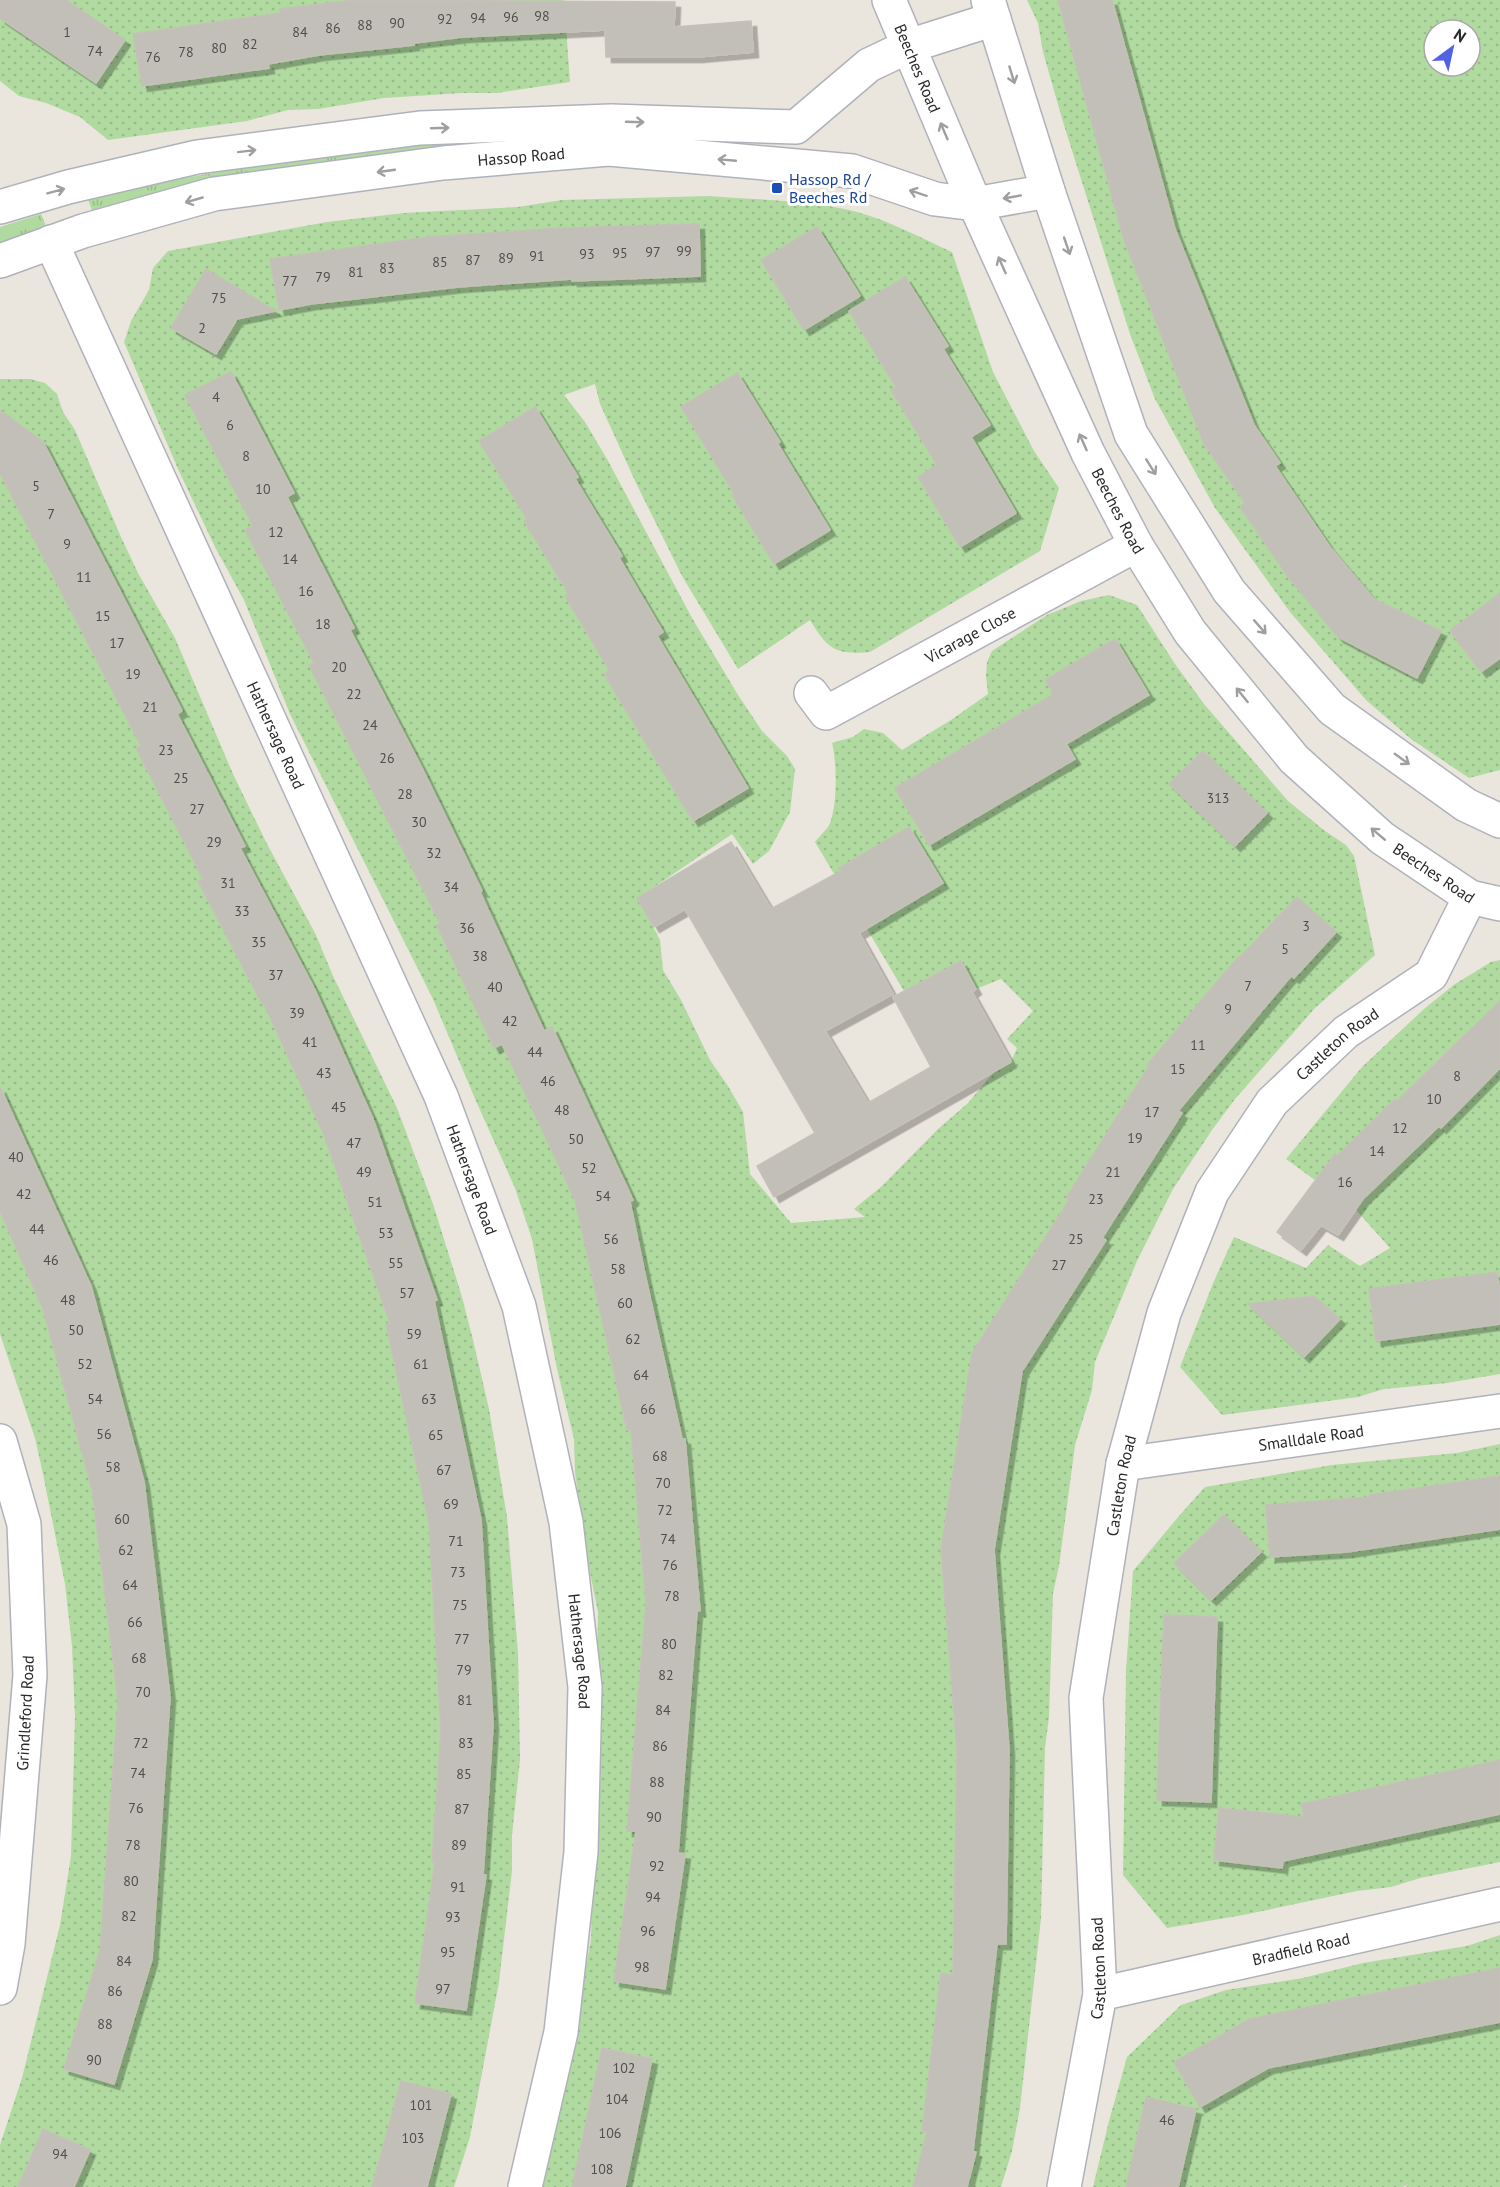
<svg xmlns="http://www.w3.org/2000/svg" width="1500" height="2187" font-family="'PT Sans',sans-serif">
<defs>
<pattern id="grass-tufts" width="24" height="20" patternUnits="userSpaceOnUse" patternTransform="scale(1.5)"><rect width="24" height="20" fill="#b0daa0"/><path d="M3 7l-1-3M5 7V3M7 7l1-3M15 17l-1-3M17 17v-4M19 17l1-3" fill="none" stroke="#97bb8a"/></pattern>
<pattern id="park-dots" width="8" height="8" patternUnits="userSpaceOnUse" patternTransform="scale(1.5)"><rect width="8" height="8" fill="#b0daa0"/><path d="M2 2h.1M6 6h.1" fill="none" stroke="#97bb8a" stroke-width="1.8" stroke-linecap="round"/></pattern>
<filter id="shadow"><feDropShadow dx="5.5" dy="5.5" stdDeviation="0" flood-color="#0004"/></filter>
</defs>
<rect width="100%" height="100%" fill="#eae5dd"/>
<g fill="url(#grass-tufts)">
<polygon points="459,138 500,138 503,149 93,214 88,199 168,181 303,157"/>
<polygon points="41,214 48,231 0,247 0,227"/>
</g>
<g fill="url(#park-dots)" fill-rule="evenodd">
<polygon points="0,0 564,0 570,82 497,93 462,93 384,98 318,109 288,110 247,121 108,140 80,117 46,103 19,96 0,81"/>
<path d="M1027,0H1500V770L1469,778L1411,739L1366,700L1290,612L1215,508L1155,399L1130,334L1063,122L1043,52L1038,23ZM1434,30H1470V66H1434Z"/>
<path d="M709,196C758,200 810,200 857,212C890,221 921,238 952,252L993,372L1034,451L1059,488L1040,551L870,652C834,655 828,649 810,620L738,669L682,576L636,483L600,404L595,384L564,395L585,422L607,459L692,618L738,695L762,731L787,756L795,769L790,812L769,851L753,864L732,834L638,898L660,940L663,970L681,1000L710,1060L728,1086L743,1112L750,1174L791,1223L865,1217L854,1209L882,1186L938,1129L968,1103L994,1072L1011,1062L1017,1048L1007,1039L1033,1011L1001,979L976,989L961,961L904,991L815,842C819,837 824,832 828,827C838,810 837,762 832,743L853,737L864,729L883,733L902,750L951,720L988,694L986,676L987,662L992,651L1047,615L1081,601L1109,595L1137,605L1175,664L1204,704L1288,801L1325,831L1346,845L1354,856L1375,955L1315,1008L1235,1099L1212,1130L1173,1189L1137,1261L1095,1362L1092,1390L1075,1445L1059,1566L1053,1593L1049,1717L1045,1748L1041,1918L1020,2108L1012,2151L1001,2187H540L561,2105L591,1939L593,1871L600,1796L601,1759L596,1721L598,1612L585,1548L575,1472L574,1439L557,1369L532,1239L515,1188L476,1101L433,999L290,714L244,600L215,547L178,469L124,342L131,321L149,290L153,268L168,251L327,222L404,213L518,207L562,200Z"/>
<polygon points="0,379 30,379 45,383 57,394 63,412 75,430 121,537 138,573 175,638 233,774 266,842 316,935 333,976 397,1108 433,1204 462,1297 473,1340 489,1409 507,1517 518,1653 520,1760 512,1835 512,1871 499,1982 470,2137 454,2187 0,2187 0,2145 22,2078 60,1925 71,1856 75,1717 72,1646 65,1584 43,1474 35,1438 0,1334"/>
<polygon points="1500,960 1500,1374 1447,1383 1384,1389 1358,1397 1222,1415 1180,1367 1214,1281 1234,1237 1306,1268 1328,1245 1360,1266 1390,1248 1356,1210 1286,1159 1362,1067 1424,1009 1455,984 1491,962"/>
<polygon points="1500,1444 1500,1862 1420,1878 1391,1887 1357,1891 1243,1915 1167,1928 1123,1875 1126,1671 1133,1571 1179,1516 1205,1487 1332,1465 1457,1453"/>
<polygon points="1500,1935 1500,2187 1406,2187 1408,2185 1402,2187 1093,2187 1109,2121 1127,2057 1181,2005 1226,1990 1303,1978 1363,1963 1467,1946"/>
</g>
<g fill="#c2bfb9" stroke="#c5c1b7" stroke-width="1.5" filter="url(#shadow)">
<polygon points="0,0 66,0 125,40 96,83 0,18"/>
<polygon points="354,0 675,2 674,27 751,21 753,52 697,57 606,57 605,30 463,37 414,43 414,45 319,55 268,64 269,68 142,86 133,34 281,13 280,9"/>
<polygon points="1058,0 1112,0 1175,229 1254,425 1280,463 1275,466 1330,547 1374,599 1441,631 1417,678 1338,637 1288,577 1240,507 1245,503 1204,444 1124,240"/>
<polygon points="699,224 700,276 572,281 572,279 458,287 311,304 279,310 270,259 428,237 562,228"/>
<polygon points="817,227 860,296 804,330 761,260"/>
<polygon points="206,269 276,311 237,319 216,354 171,328"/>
<polygon points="905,277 948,346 943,349 990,425 971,437 1016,513 960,547 918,477 937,465 891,390 896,387 849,311"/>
<polygon points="231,372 294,493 287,497 354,628 350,630 422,768 482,891 480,892 544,1031 552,1027 633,1200 630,1202 646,1279 682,1439 685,1439 700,1611 697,1611 678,1853 685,1854 665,1989 614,1981 636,1831 627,1831 646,1603 631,1429 627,1430 575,1200 502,1044 494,1048 437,925 440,923 309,665 314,663 245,530 253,526 185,395"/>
<polygon points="737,373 780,442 777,443 830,530 774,564 732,495 734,493 681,407"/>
<polygon points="535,407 578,477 575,479 622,556 619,558 663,632 657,636 748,788 693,821 604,674 610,671 565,596 569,594 524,521 527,519 479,441"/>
<polygon points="0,410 43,442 182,711 177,714 245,846 240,848 314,988 373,1119 437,1300 434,1301 481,1520 493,1725 483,1875 486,1875 466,2010 415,2003 435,1862 432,1861 441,1730 429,1523 386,1324 390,1323 324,1135 263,1002 261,1002 198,881 203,879 136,748 141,746 0,473"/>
<polygon points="1500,593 1500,658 1481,672 1450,631"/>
<polygon points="1115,639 1149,695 1066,744 1075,759 929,845 895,788 1054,694 1045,680"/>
<polygon points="1203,751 1267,813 1235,846 1169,784"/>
<polygon points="909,827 943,883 859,933 893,994 825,1031 868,1103 931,1067 893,997 961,961 976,989 972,992 1011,1062 774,1197 757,1166 815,1133 685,909 654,927 637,898 731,842 771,909 841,871 839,868"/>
<polygon points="1297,897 1336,932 1294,978 1291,976 1178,1111 1182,1113 1102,1238 1106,1240 1022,1371 994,1550 1009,1750 1006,1944 997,1944 973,2151 976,2152 967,2187 913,2187 927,2132 922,2132 941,1973 953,1975 957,1752 941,1549 972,1353 1069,1200 1066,1198 1149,1066 1147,1065 1238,957 1239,958"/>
<polygon points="1500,1001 1500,1068 1441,1128 1439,1126 1363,1199 1338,1235 1321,1225 1301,1250 1277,1232 1335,1154 1337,1156 1395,1099 1397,1101"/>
<polygon points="0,1087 91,1286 144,1482 170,1697 152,1959 114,2084 64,2069 100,1950 118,1702 111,1642 92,1489 43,1309 0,1211"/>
<polygon points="1497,1272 1500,1291 1500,1324 1376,1341 1369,1289"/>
<polygon points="1314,1296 1340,1319 1304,1357 1248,1304"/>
<polygon points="1500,1476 1500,1529 1347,1552 1270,1557 1266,1505 1370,1497 1370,1495"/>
<polygon points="1224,1515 1261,1552 1211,1600 1174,1563"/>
<polygon points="1164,1615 1217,1617 1211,1802 1157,1800"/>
<polygon points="1500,1760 1500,1814 1283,1861 1282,1868 1214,1860 1219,1808 1304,1817 1301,1804"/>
<polygon points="1500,1968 1500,2022 1268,2068 1200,2107 1174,2062 1250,2019"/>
<polygon points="602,2048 652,2059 625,2187 572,2187"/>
<polygon points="401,2081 451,2094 427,2187 372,2187"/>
<polygon points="1146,2097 1196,2109 1178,2187 1126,2187"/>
<polygon points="43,2129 90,2150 74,2187 18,2187"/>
</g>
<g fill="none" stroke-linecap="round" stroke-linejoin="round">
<g stroke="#b0b2bb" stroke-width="36">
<g id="street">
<path id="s1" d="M889,0L975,204L1088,453L1136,545L1190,632L1294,759L1382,838L1470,897L1500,904"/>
<polyline points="988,0 1048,191 1131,434 1229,591 1332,709 1466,805 1500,821"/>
<polyline points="0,207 68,187 197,157 420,128 611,121 796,127 869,65 909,46 994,19"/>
<path id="s2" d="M51,242L441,1096L519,1306L566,1522L585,1687L581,1852L561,2032L525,2187"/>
<path id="s3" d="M0,261L83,231L214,194L443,163L609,149L852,171L935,199L975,204L1048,191"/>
<path id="s4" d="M811,693L826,713L1136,545"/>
<polyline points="0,1441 24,1524 30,1675 8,1944 0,1988"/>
<path id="s5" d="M1123,1464L1500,1411"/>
<path id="s6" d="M1100,1994L1500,1904"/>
<path id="s7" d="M1064,2187L1100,1994L1086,1698L1123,1464L1164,1313L1212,1192L1272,1102L1346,1032L1431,975L1470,897"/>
</g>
</g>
<use href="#street" stroke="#fff" stroke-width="33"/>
</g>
<defs><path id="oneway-shaft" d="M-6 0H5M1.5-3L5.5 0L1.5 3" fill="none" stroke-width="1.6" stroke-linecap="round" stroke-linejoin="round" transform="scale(1.5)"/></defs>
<g stroke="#9f9f9f">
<use href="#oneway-shaft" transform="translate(1012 75) rotate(73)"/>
<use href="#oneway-shaft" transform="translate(635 122) rotate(2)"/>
<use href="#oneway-shaft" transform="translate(440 128) rotate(-2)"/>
<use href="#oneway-shaft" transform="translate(944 131) rotate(-113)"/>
<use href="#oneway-shaft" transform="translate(247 151) rotate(-7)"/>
<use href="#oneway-shaft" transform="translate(727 160) rotate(-175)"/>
<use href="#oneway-shaft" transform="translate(386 171) rotate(172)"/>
<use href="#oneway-shaft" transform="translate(56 191) rotate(-15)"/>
<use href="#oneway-shaft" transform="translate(918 193) rotate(-162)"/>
<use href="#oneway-shaft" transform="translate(1012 197) rotate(170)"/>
<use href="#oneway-shaft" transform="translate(194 200) rotate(164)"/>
<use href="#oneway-shaft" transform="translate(1067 246) rotate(71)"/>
<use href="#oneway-shaft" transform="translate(1002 265) rotate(-114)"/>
<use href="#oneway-shaft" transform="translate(1083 442) rotate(-114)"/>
<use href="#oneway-shaft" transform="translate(1151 467) rotate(58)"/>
<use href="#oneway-shaft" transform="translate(1260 627) rotate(49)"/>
<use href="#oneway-shaft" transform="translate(1242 695) rotate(-129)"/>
<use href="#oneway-shaft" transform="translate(1402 759) rotate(36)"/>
<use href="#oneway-shaft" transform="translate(1378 834) rotate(-140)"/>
</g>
<rect fill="#1a4fb4" stroke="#fff" stroke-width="2" x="771" y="182" width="12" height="12" rx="3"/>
<g text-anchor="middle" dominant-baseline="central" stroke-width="6" stroke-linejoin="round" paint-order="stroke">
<g font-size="14" fill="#4f4e4d">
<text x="542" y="16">98</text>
<text x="511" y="17">96</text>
<text x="478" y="18">94</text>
<text x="445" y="19">92</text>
<text x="397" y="23">90</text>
<text x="365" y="25">88</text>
<text x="333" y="28">86</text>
<text x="67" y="32">1</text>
<text x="300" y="32">84</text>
<text x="250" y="44">82</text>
<text x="219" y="48">80</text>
<text x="95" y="51">74</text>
<text x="186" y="52">78</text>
<text x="153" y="57">76</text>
<text x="684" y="251">99</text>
<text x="653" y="252">97</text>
<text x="620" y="253">95</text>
<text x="587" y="254">93</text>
<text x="537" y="256">91</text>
<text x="506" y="258">89</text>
<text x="473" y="260">87</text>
<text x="440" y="262">85</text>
<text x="387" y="268">83</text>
<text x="356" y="272">81</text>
<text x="323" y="277">79</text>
<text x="290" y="281">77</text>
<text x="219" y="298">75</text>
<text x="202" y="328">2</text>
<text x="216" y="397">4</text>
<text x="230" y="425">6</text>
<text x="246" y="456">8</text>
<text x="36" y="486">5</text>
<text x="263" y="489">10</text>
<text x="51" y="514">7</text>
<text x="276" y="532">12</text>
<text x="67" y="544">9</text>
<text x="290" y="559">14</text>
<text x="84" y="577">11</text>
<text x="306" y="591">16</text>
<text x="103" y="616">15</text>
<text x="323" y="624">18</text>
<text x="117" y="643">17</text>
<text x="339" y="667">20</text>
<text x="133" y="674">19</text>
<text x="354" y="694">22</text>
<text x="150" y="707">21</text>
<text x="370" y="725">24</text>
<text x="166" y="750">23</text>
<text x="387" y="758">26</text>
<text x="181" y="778">25</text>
<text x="405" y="794">28</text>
<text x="1218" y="798">313</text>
<text x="197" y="809">27</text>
<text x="419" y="822">30</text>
<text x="214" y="842">29</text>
<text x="434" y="853">32</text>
<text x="228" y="883">31</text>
<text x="451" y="887">34</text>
<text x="242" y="911">33</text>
<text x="1306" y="926">3</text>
<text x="467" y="928">36</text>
<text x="259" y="942">35</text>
<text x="1285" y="949">5</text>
<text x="480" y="956">38</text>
<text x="276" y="975">37</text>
<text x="1248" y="986">7</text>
<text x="495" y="987">40</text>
<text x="1228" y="1009">9</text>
<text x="297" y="1013">39</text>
<text x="510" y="1021">42</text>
<text x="310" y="1042">41</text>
<text x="1198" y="1045">11</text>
<text x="535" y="1052">44</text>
<text x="1178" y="1069">15</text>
<text x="324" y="1073">43</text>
<text x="1457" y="1076">8</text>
<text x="548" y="1081">46</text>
<text x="1434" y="1099">10</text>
<text x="339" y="1107">45</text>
<text x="562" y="1110">48</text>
<text x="1152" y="1112">17</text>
<text x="1400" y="1128">12</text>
<text x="1135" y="1138">19</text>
<text x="576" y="1139">50</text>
<text x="354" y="1143">47</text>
<text x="1377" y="1151">14</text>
<text x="16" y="1157">40</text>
<text x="589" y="1168">52</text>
<text x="364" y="1172">49</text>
<text x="1113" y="1172">21</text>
<text x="1345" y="1182">16</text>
<text x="24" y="1194">42</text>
<text x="603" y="1196">54</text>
<text x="1096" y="1199">23</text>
<text x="375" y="1202">51</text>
<text x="37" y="1229">44</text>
<text x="386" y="1233">53</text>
<text x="611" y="1239">56</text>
<text x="1076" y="1239">25</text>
<text x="51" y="1260">46</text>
<text x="396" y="1263">55</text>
<text x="1059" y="1265">27</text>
<text x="618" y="1269">58</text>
<text x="407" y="1293">57</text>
<text x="68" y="1300">48</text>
<text x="625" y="1303">60</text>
<text x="76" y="1330">50</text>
<text x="414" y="1334">59</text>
<text x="633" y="1339">62</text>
<text x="85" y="1364">52</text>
<text x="421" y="1364">61</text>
<text x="641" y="1375">64</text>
<text x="95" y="1399">54</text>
<text x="429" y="1399">63</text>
<text x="648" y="1409">66</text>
<text x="104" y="1434">56</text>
<text x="436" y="1435">65</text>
<text x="660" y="1456">68</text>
<text x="113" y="1467">58</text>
<text x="444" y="1470">67</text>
<text x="663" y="1483">70</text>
<text x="451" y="1504">69</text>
<text x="665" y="1510">72</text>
<text x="122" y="1519">60</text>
<text x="668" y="1539">74</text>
<text x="456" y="1541">71</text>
<text x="126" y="1550">62</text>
<text x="670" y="1565">76</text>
<text x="458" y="1572">73</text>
<text x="130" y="1585">64</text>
<text x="672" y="1596">78</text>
<text x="460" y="1605">75</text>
<text x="135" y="1622">66</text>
<text x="462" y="1639">77</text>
<text x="669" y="1644">80</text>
<text x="139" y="1658">68</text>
<text x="464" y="1670">79</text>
<text x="666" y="1675">82</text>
<text x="143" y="1692">70</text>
<text x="465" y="1700">81</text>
<text x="663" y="1710">84</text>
<text x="141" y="1743">72</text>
<text x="466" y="1743">83</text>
<text x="660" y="1746">86</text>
<text x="138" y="1773">74</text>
<text x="464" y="1774">85</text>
<text x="657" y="1782">88</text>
<text x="136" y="1808">76</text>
<text x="462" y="1809">87</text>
<text x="654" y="1817">90</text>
<text x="133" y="1845">78</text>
<text x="459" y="1845">89</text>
<text x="657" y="1866">92</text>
<text x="131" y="1881">80</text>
<text x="458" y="1887">91</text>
<text x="653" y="1897">94</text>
<text x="129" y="1916">82</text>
<text x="453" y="1917">93</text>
<text x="648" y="1931">96</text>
<text x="448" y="1952">95</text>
<text x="124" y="1961">84</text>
<text x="642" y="1967">98</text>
<text x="443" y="1989">97</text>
<text x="115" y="1991">86</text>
<text x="105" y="2024">88</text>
<text x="94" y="2060">90</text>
<text x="624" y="2068">102</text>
<text x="617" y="2099">104</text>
<text x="421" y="2105">101</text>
<text x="1167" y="2120">46</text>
<text x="610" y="2133">106</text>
<text x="413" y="2138">103</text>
<text x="60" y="2154">94</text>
<text x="602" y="2169">108</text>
</g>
<g font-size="16" fill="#292929" stroke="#fff">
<text stroke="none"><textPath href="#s1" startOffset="74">Beeches Road</textPath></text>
<text stroke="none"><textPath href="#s3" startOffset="534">Hassop Road</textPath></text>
<text stroke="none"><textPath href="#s1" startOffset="560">Beeches Road</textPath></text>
<text stroke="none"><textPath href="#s4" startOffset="189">Vicarage Close</textPath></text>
<text stroke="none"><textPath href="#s2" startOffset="542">Hathersage Road</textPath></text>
<text stroke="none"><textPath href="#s1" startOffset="1046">Beeches Road</textPath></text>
<text stroke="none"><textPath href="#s7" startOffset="1212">Castleton Road</textPath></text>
<text stroke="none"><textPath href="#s2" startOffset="1028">Hathersage Road</textPath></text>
<text stroke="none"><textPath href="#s5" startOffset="190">Smalldale Road</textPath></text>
<text stroke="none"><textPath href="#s7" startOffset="708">Castleton Road</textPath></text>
<text stroke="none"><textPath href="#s2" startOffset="1514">Hathersage Road</textPath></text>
<text transform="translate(25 1713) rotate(-87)">Grindleford Road</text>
<text stroke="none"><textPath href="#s6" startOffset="206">Bradfield Road</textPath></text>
<text stroke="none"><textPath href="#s7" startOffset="222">Castleton Road</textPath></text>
</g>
<g font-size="16" fill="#164399" stroke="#fff" text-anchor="start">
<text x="789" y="179">Hassop Rd /<tspan x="789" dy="18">Beeches Rd</tspan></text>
</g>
</g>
<g transform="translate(1452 48) rotate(33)"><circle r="28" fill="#ffffff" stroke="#a9a9a9" stroke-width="1.5"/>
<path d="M0-4.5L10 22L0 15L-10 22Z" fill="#5163e3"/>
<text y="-9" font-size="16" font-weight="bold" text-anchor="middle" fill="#292929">N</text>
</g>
</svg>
